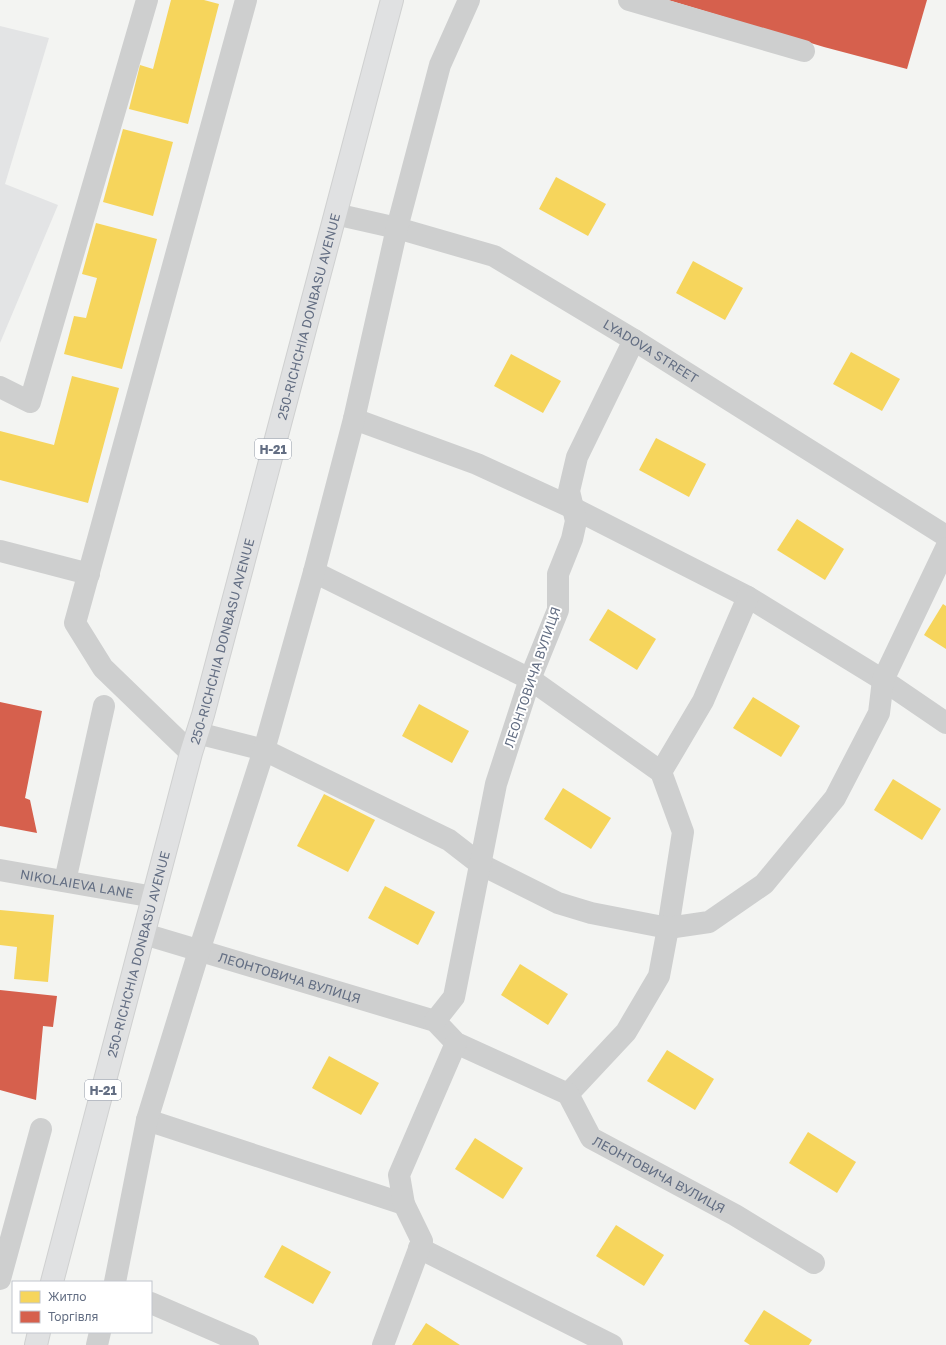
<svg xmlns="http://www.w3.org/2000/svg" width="946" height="1345" font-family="'Golos Text',sans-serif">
<rect width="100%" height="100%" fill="#f3f4f2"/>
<polygon fill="#e3e4e5" points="0,26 49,38 5,184 58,205 0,343"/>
<g fill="#f6d55c">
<polygon points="171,0 204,0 219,4 188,124 129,109 140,65 153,69"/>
<polygon points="123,129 173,142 153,216 103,202"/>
<polygon points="556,177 606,204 588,236 539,209"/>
<polygon points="96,223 157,239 122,369 64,354 74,316 86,318 97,278 82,274"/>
<polygon points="693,261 743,288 725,320 676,293"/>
<polygon points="851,352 900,379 882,411 833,384"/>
<polygon points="511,354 561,381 543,413 494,386"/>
<polygon points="72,376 119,388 88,503 0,480 0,431 54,445"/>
<polygon points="656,438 706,464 689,497 639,470"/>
<polygon points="797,519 844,549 825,580 777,550"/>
<polygon points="943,604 946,606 946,649 924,635"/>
<polygon points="608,609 656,639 637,670 589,640"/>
<polygon points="753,697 800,726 781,757 733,728"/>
<polygon points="419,704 469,731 452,763 402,736"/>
<polygon points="893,779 941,809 922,840 874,810"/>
<polygon points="563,788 611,818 591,849 544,819"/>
<polygon points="324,794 375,820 348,872 297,846"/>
<polygon points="385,886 435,912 418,945 368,918"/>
<polygon points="0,910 54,915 48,982 14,979 17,947 0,945"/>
<polygon points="520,964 568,994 548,1025 501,995"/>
<polygon points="667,1050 714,1079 695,1110 647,1081"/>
<polygon points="329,1056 379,1083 361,1115 312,1088"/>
<polygon points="808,1132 856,1162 837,1193 789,1163"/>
<polygon points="475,1138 523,1168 503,1199 455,1169"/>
<polygon points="616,1225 664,1255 644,1286 596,1256"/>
<polygon points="282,1245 331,1272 313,1304 264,1277"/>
<polygon points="764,1310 812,1340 809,1345 750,1345 744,1341"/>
<polygon points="426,1323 460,1345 412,1345"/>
</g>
<g fill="#d6604d">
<polygon points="668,0 927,0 907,69 824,47"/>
<polygon points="0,702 42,711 25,798 30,800 37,833 0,826"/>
<polygon points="0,990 57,996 53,1027 43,1026 36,1100 0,1090"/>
</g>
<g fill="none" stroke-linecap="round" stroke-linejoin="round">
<g stroke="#cfd0d0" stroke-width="24">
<g id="major">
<path id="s4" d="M52,1282L191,753L203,715L392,0"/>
<polyline points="36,1345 39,1332"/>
</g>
</g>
<g stroke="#cecfcf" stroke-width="22">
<polyline points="629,0 804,51"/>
<path id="s1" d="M335,214L397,228L494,256L634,340L946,536"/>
<polyline points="0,387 30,402 147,0"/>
<polyline points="354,419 477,464 573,508 748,597 883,680 946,723"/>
<polyline points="0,551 89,574"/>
<polyline points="314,572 530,679 661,772 683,832 668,928 659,976 626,1032 568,1094"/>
<polyline points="197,733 264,750 449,840 480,864 558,903 591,913 668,928 709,922 764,884 835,798 879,713 883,680 946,548"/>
<polyline points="191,753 103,668 75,623 246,0"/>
<polyline points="661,772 703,701 748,597"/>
<path id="s2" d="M0,870L154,897"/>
<polyline points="65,881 104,706"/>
<path id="s3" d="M144,934L435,1021L456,1043L568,1094L591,1138L735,1215L814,1263"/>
<polyline points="435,1021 454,997 496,784 530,679 558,610 558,574 572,539 576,521 569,491 577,457 634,340"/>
<polyline points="147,1120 404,1204"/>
<polyline points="419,1248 612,1345"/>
<polyline points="0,1279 41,1129"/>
<polyline points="115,1282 147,1120 199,951 264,750 314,572 354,419 397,228 440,65 469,0"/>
<polyline points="151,1303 248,1345"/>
<polyline points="97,1345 100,1332"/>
<polyline points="383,1345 422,1241 404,1204 399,1175 456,1043"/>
</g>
<use href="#major" stroke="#e0e1e2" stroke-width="22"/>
</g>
<g text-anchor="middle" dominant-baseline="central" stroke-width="4" stroke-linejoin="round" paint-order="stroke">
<g fill="#fff" stroke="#929aa8" stroke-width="1">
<rect x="255" y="439" width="36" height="20" rx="3"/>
<rect x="85" y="1080" width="36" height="20" rx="3"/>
</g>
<g font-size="12" font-weight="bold" fill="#636e83">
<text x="273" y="449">Н-21</text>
<text x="103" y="1090">Н-21</text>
</g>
<g font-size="13" fill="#636e83" stroke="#fff">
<text stroke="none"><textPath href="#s4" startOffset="999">250-RICHCHIA DONBASU AVENUE</textPath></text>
<text stroke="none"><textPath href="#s1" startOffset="348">LYADOVA STREET</textPath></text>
<text stroke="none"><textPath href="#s4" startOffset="663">250-RICHCHIA DONBASU AVENUE</textPath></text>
<text transform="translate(532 677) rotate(-71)">ЛЕОНТОВИЧА ВУЛИЦЯ</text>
<text stroke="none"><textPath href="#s2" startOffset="78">NIKOLAIEVA LANE</textPath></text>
<text stroke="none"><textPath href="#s4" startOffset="339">250-RICHCHIA DONBASU AVENUE</textPath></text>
<text stroke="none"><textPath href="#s3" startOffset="152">ЛЕОНТОВИЧА ВУЛИЦЯ</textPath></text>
<text stroke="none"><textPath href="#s3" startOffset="584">ЛЕОНТОВИЧА ВУЛИЦЯ</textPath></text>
</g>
</g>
<rect x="12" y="1281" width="140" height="52" fill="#ffffff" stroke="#c1c5cd"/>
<rect x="20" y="1291" width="20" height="12" fill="#f6d55c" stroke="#c1c5cd"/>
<text x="48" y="1301" font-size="12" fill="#636e83">Житло</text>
<rect x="20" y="1311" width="20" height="12" fill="#d6604d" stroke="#c1c5cd"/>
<text x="48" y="1321" font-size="12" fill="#636e83">Торгівля</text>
</svg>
